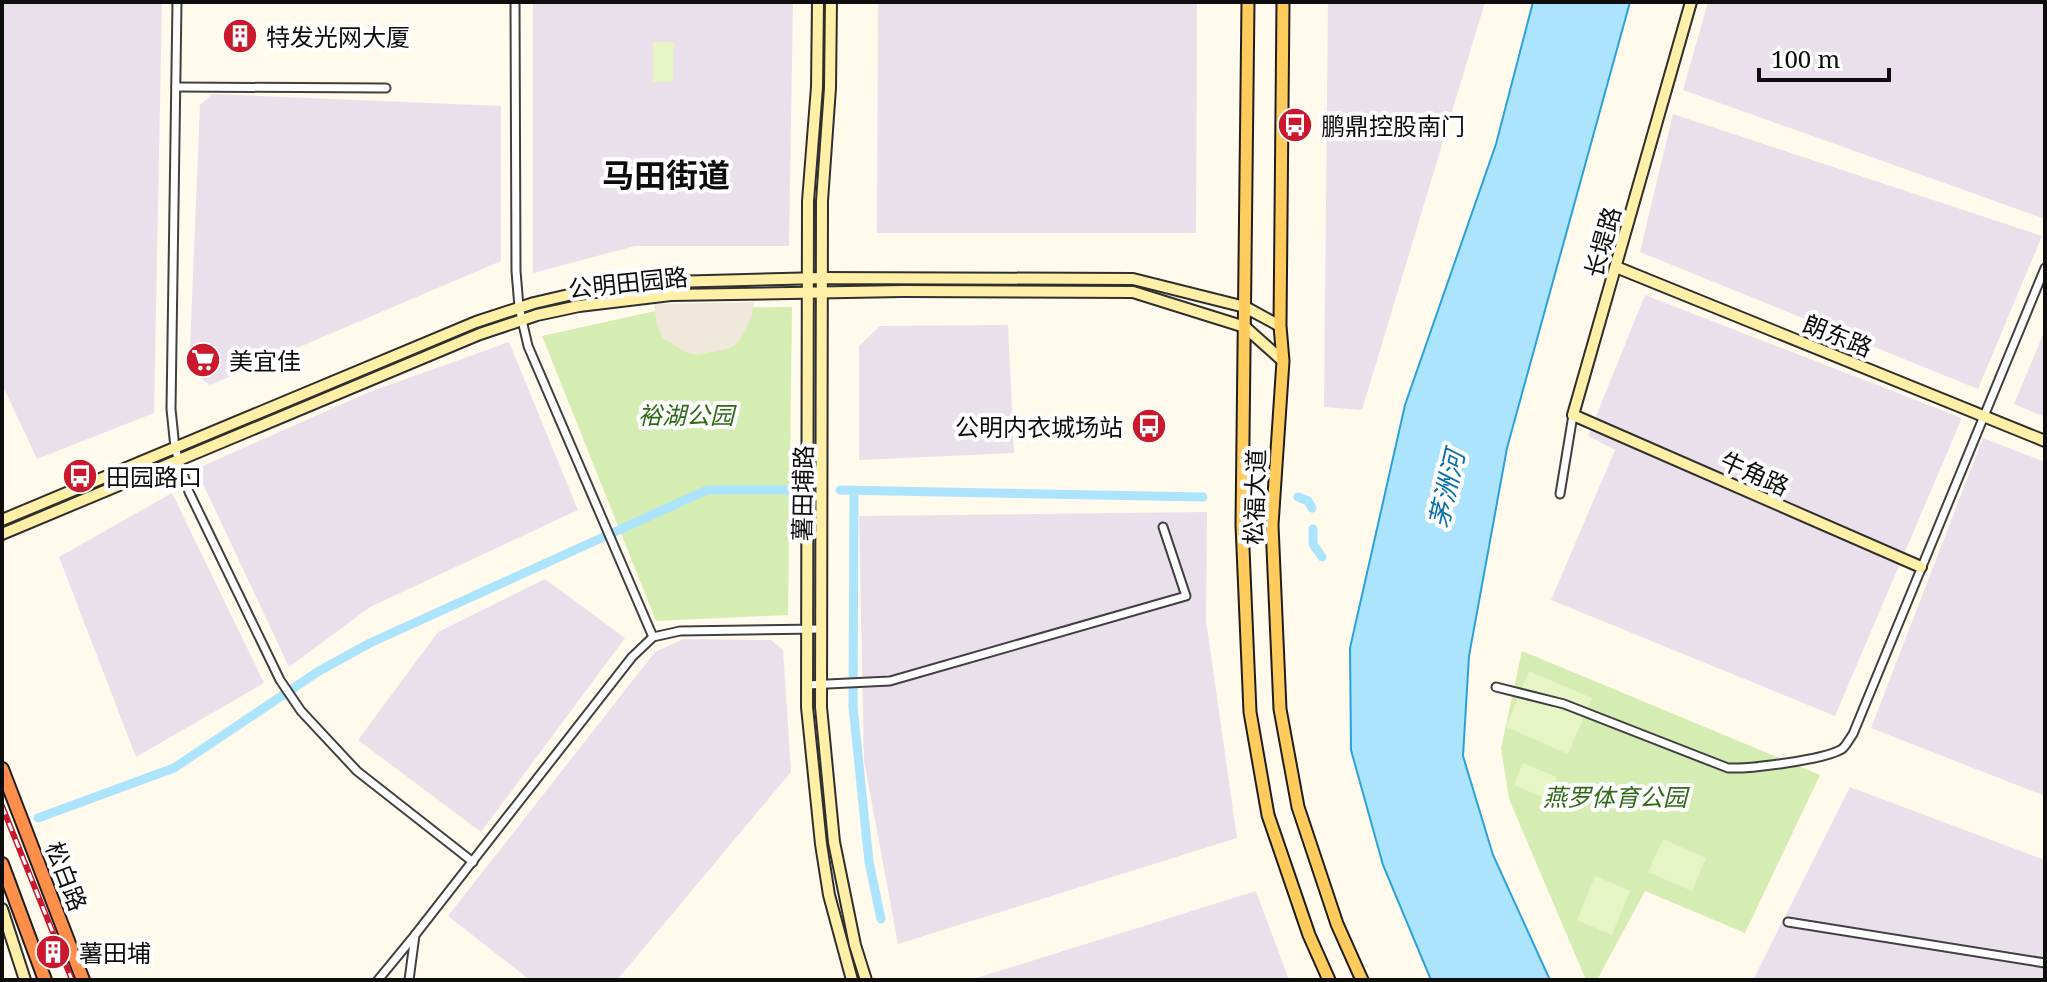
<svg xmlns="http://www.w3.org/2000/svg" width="2047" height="982" font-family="'Noto Serif','Noto Sans SC',serif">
<rect width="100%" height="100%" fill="#fffaec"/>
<g fill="#eae0ec">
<polygon points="2,2 162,2 154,413 37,459 2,384"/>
<polygon points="533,2 793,2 789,246 635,246 533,273"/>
<polygon points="878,2 1197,2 1196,233 877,233"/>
<polygon points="1328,2 1485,2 1362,410 1324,407"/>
<polygon points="1708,2 2045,2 2045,219 1683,90"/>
<polygon points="212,94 501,106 501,261 210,385 189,371 200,105"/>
<polygon points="1673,114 2042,236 1978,389 1640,252"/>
<polygon points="1645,295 1962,418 1835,716 1551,600 1615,450 1588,436"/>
<polygon points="1008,325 1014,453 859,460 859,346 880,326"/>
<polygon points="2045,330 2045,417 2014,404"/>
<polygon points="509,342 578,510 370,607 289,667 196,469 367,393"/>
<polygon points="1983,438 2045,462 2045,796 1871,728"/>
<polygon points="172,493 264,683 136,757 59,557"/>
<polygon points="1207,512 1206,620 1237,838 898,944 864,761 859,516"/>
<polygon points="545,579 625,638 481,832 358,740 438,632"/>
<polygon points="683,639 771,640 783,650 791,772 617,980 530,980 448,916 655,652"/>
<polygon points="1850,787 2045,860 2045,980 1753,980"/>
<polygon points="1256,891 1289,980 970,980"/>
</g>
<g fill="#d5edb2">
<polygon points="792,307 788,615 656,621 542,336 669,308"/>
<polygon points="1522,651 1820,775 1745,933 1645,891 1597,980 1586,980 1509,799 1501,748"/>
</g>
<g fill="#e7f4c5">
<polygon points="653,42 674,42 673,82 653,82"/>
<polygon points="1529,671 1592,698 1568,754 1506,727"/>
<polygon points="1523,763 1557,777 1547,799 1514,785"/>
<polygon points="1663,839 1706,858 1692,891 1648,872"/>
<polygon points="1595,876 1630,891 1612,935 1577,920"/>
</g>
<polygon fill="#f0e8da" points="754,302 752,316 740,340 731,348 698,355 685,352 662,337 657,325 654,304"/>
<polygon fill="#abe4fc" stroke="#2ba1da" stroke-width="2" points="1533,2 1630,2 1507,448 1469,656 1463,756 1493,855 1550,980 1431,980 1383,865 1351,750 1350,648 1405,405 1496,144"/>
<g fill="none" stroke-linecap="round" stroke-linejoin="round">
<g stroke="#abe4fc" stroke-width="9">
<polyline points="840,490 1203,497"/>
<polyline points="854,490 853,707 869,862 881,919"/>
<polyline points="1298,497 1308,501 1312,508"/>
<polyline points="1313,529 1313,544 1322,557"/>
<polyline points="38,818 174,768 319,671 370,643 707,490 792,490"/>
</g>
<g stroke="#404040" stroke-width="11">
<g id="street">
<polyline points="177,2 171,409 175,448 189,492 280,680 301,711 357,771 473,862"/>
<polyline points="515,2 516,271 519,307 528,346 653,637"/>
<polyline points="176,87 386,88"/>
<polyline points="1560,494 1573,415"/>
<polyline points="807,685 890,681 1186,596 1163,527"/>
<path d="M1496,687L1564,704L1728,768C1749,769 1824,760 1842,749C1846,746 1850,738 1853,734L2045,268"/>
<polyline points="1788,922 2045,963"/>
<polyline points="378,980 415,935"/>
<polyline points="409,980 415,935 632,657 653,637 680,631 820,629"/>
</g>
</g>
<g stroke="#2f2f2f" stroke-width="14">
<g id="secondary">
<polyline points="818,2 817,87 808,201 807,707 821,844 829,895 852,980"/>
<polyline points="831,2 830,88 822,201 821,707 834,842 855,945 866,980"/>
<polyline points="1691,2 1573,415 1921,567"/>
<polyline points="1616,267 2045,441"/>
<polyline points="2,520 476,322 534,303 577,293 670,282 822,278 1133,279 1245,307 1280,326"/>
<polyline points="2,534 480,334 537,315 579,306 671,295 903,291 1133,292 1245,327 1283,361"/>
<polyline points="2,909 25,980"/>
</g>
</g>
<g stroke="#1e1e1e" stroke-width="15">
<g id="primary">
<polyline points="1248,2 1242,525 1250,712 1268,815 1309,935 1329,980"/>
<polyline points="1283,2 1280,326 1283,361 1272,525 1280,709 1298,807 1337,924 1362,980"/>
</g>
</g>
<g stroke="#1e1e1e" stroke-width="16">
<g id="highway">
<polyline points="2,769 83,980"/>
<polyline points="2,864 45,980"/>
</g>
</g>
<use href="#street" stroke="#fff" stroke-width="7"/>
<use href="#secondary" stroke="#ffefa7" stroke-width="10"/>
<use href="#primary" stroke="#ffcb5c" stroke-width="11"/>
<use href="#highway" stroke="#ff8f4a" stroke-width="12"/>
<g stroke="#ca182d" stroke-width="6">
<polyline id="rail" points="2,806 72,980"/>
</g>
<use href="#rail" stroke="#fff" stroke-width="3" stroke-dasharray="9" stroke-linecap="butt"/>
</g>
<defs>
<g id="building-disc" transform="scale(1.8)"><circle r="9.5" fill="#ca182d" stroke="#fff"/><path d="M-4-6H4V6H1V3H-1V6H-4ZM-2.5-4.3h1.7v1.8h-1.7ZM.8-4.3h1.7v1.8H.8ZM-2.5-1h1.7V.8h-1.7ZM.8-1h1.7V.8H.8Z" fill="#fff"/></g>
<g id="bus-disc" transform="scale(1.8)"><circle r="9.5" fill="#ca182d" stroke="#fff"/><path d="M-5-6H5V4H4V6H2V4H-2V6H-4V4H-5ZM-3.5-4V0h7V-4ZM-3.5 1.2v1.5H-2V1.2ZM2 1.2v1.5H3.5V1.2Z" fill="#fff"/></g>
<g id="supermarket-disc" transform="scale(1.8)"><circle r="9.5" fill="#ca182d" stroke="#fff"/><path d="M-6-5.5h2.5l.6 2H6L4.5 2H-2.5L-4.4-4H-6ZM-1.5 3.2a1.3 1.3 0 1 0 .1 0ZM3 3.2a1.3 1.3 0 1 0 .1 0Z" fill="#fff"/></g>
</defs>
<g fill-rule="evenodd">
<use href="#building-disc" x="240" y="36"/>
<use href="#bus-disc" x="1295" y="125"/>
<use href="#supermarket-disc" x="203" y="360"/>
<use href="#bus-disc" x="1149" y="426"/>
<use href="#bus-disc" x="80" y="476"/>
<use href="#building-disc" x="53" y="952"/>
</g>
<g text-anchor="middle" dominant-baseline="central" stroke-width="8" stroke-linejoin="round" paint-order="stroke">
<g font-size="24" fill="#0d0d0d" stroke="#fff" text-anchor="start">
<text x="266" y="36">特发光网大厦</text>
<text x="1321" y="125">鹏鼎控股南门</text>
<text x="229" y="360">美宜佳</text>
<text x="1123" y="426" text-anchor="end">公明内衣城场站</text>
<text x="106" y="476">田园路口</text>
<text x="79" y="952">薯田埔</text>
</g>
<g font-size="24" fill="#0d0d0d" stroke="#fff">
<text transform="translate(1602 242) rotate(-74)">长堤路</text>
<text transform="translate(628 282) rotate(-6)">公明田园路</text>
<text transform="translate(1838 335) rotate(22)">朗东路</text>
<text transform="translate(1755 473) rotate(24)">牛角路</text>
<text transform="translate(802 493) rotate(-89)">薯田埔路</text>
<text transform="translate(1254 497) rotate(-88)">松福大道</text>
<text transform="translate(67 876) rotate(69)">松白路</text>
</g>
<g font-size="24" font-style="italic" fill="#2f6a17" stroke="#fff">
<text x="686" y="414">裕湖公园</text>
<text x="1615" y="796">燕罗体育公园</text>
</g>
<g font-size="26" font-style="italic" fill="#0a70aa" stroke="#fff">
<text transform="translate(1446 489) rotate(-77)">茅洲河</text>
</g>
<g font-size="32" font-weight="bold" fill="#0d0d0d" stroke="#fff">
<text x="666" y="174">马田街道</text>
</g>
</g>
<rect width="2047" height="982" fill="none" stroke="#0d0d0d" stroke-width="8"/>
<path d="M1759 68v12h130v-12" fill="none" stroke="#0d0d0d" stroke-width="4"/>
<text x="1771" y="68" font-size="24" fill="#0d0d0d" stroke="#ffffff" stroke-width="6" paint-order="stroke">100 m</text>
</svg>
